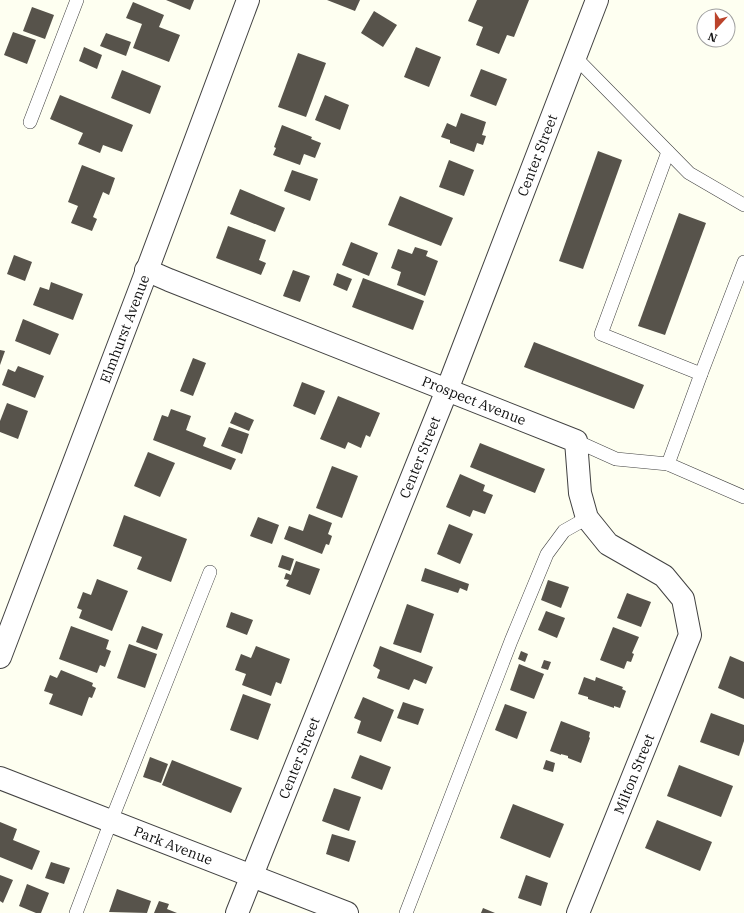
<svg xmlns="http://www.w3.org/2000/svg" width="744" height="913" font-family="'IBM Plex Serif',serif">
<rect width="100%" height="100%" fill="#fefff1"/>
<g fill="#57534b">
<polygon points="166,0 194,0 190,10"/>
<polygon points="327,0 360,0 355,11"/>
<polygon points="477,0 529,0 514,37 507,35 499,54 476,45 483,27 468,21"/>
<polygon points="133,2 164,15 159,27 180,35 169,62 133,48 142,24 126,18"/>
<polygon points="32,7 54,15 45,39 23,31"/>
<polygon points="374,11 397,25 383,47 361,33"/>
<polygon points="13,32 36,40 27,64 4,55"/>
<polygon points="106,33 131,42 126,56 100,46"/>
<polygon points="84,47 102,55 97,69 79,61"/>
<polygon points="416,47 441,57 429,87 404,77"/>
<polygon points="298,53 326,63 306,117 278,107"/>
<polygon points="481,69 507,79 496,106 470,96"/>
<polygon points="122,70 161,86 150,114 111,98"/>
<polygon points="60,95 133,125 122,152 103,145 100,153 78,144 83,133 50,119"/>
<polygon points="325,95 349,105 340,130 315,120"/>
<polygon points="461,113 486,122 482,135 486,136 483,145 477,143 474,152 450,143 450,140 441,137 447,123 456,127"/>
<polygon points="282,125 312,137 311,139 321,143 315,158 304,154 300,165 273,155 276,148 274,147"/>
<polygon points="598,151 622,160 583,269 559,261"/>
<polygon points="449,160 474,170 464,196 439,187"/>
<polygon points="82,165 115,178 109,195 103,192 93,217 97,219 92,231 71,223 78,206 68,202"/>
<polygon points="292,170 318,179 310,201 284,191"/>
<polygon points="240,189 285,208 275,232 230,214"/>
<polygon points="400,196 453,218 441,246 388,225"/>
<polygon points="679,213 706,223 665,335 638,326"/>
<polygon points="228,226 266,240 259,260 266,263 261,275 216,258"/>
<polygon points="351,242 378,253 369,276 342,265"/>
<polygon points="415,247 428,251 426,256 438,261 425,296 397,285 401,272 391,268 398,249 412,254"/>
<polygon points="14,255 32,262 25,281 7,274"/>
<polygon points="293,270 310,276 300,302 283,296"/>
<polygon points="337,273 352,279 347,291 333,285"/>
<polygon points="363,278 424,301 413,330 352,307"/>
<polygon points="51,282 83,294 73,320 33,305 40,287 49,290"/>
<polygon points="23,319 59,334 50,355 15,341"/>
<polygon points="534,342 644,385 634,409 524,367"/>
<polygon points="0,350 5,351 0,365"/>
<polygon points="193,358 206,363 193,396 180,391"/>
<polygon points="18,366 44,376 35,398 2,385 8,369 15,372"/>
<polygon points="302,382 325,391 315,415 293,406"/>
<polygon points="338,396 380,413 370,437 366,435 361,448 348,442 345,449 320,439"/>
<polygon points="7,403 28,411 18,439 0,432 0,421"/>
<polygon points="171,409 191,416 186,430 206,438 203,446 236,459 231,470 153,440 162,415 168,417"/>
<polygon points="235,412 254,420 249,431 230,423"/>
<polygon points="229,427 249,434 242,454 221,446"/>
<polygon points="480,443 545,469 535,493 470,467"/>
<polygon points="148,452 175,463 160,497 134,486"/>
<polygon points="332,466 358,476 342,518 316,508"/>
<polygon points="460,474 485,485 483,491 493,495 485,514 473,510 470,517 446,507"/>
<polygon points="309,514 332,523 328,534 332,536 329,545 326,544 322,554 284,539 289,526 303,531"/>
<polygon points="124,515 187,539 171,582 137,569 142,557 113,546"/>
<polygon points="258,517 279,525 272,544 250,536"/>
<polygon points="449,524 473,534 460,564 437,554"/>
<polygon points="282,555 294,559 290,571 278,567"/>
<polygon points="296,561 320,569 310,595 286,586 289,580 284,579 286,573 291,575"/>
<polygon points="425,568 469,584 467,591 460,588 458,593 421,581"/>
<polygon points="97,579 128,591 112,631 79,618 82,610 77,608 83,592 91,595"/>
<polygon points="548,580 569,587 561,608 541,600"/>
<polygon points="627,593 651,602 641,627 617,618"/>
<polygon points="407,604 434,614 421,653 393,644"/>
<polygon points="546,611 565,618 557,638 538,630"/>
<polygon points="231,612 253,620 247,635 226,627"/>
<polygon points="71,626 109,640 106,649 111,651 105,667 100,665 97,673 59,659"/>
<polygon points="142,626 163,634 157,650 136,642"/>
<polygon points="613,627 639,637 632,653 634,654 631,662 627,661 624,669 600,660"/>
<polygon points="129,644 157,654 145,688 117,678"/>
<polygon points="256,646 290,659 281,684 276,682 271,696 242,685 246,674 235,670 241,654 251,658"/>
<polygon points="380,646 433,667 426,684 414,679 409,690 377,678 380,670 373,666"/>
<polygon points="521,651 528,654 525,662 518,659"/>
<polygon points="730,656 744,662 744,699 718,688"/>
<polygon points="544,660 551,662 548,670 541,668"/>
<polygon points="519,664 544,674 534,699 510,690"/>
<polygon points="61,670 93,683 92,686 96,688 92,698 89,697 82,716 49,704 53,694 44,691 50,675 57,678"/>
<polygon points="584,677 595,681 596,677 623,687 622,689 626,691 620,708 614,706 614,708 588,699 588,697 578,694"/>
<polygon points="243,694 271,704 258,740 230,730"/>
<polygon points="363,697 394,710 381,742 357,733 361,721 354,718"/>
<polygon points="403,702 424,709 418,725 397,718"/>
<polygon points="505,704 527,712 517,739 495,730"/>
<polygon points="711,713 744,725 744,741 739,756 700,742"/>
<polygon points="561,721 590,732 589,737 590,738 581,763 568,758 568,756 561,754 561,755 550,751"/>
<polygon points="360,755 391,767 382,790 351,778"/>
<polygon points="150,757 168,764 161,783 143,777"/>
<polygon points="172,760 242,788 231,813 162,785"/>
<polygon points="546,760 555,763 553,772 543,769"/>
<polygon points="679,765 733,786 721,817 667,796"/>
<polygon points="334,788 361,797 349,831 322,821"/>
<polygon points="513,804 564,824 550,858 500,838"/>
<polygon points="657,820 712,842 700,871 645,848"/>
<polygon points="0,822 17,829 13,840 40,851 32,870 0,857"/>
<polygon points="332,834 356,841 349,862 326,854"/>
<polygon points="51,862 70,868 64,884 45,878"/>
<polygon points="0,875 13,880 3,903 0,901"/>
<polygon points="526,875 548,883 541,906 518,898"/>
<polygon points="27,884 49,893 41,913 36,913 19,906"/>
<polygon points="117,889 151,901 147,913 109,912"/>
<polygon points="159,901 169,904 167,909 177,913 154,913"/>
<polygon points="483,908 495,913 481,913"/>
</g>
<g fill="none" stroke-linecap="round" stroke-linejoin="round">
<g stroke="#424242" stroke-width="14">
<g id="service">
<polyline points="575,57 689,173 744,205"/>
<polyline points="30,122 77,0"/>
<polyline points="701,374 744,262"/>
<polyline points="576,441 616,459 668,464 701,374 601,334 668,152"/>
<polyline points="668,464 744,497"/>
<polyline points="76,913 111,821 210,572"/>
<polyline points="406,913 511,641 547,554 564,531 587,518"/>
</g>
</g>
<g stroke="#424242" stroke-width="24">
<g id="minor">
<path id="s1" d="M146,270L169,280L576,441L580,493L587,518L608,544L664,576L683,599L690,635L578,913"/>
<path id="s2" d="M0,657L143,281L248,0"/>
<path id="s3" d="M0,778L347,913"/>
<path id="s4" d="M237,913L262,850L447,390L597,0"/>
</g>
</g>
<use href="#service" stroke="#fff" stroke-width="13"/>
<use href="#minor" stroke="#fff" stroke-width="22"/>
</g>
<g text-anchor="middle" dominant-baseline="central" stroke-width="4" stroke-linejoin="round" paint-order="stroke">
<g font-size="14" fill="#0f0f0f" stroke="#fff">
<text stroke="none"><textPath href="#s4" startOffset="815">Center Street</textPath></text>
<text stroke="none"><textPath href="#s2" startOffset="351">Elmhurst Avenue</textPath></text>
<text stroke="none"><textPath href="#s1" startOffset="353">Prospect Avenue</textPath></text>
<text stroke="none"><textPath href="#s4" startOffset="491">Center Street</textPath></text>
<text stroke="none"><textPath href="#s4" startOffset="167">Center Street</textPath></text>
<text transform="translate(634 774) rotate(-68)">Milton Street</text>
<text stroke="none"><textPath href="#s3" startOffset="186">Park Avenue</textPath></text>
</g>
</g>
<g transform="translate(716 28) rotate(201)"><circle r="19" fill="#ffffff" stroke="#9f9f9f"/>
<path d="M0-3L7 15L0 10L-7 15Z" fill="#bb432b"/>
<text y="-6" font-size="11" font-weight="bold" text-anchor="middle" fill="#0f0f0f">N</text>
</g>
</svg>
